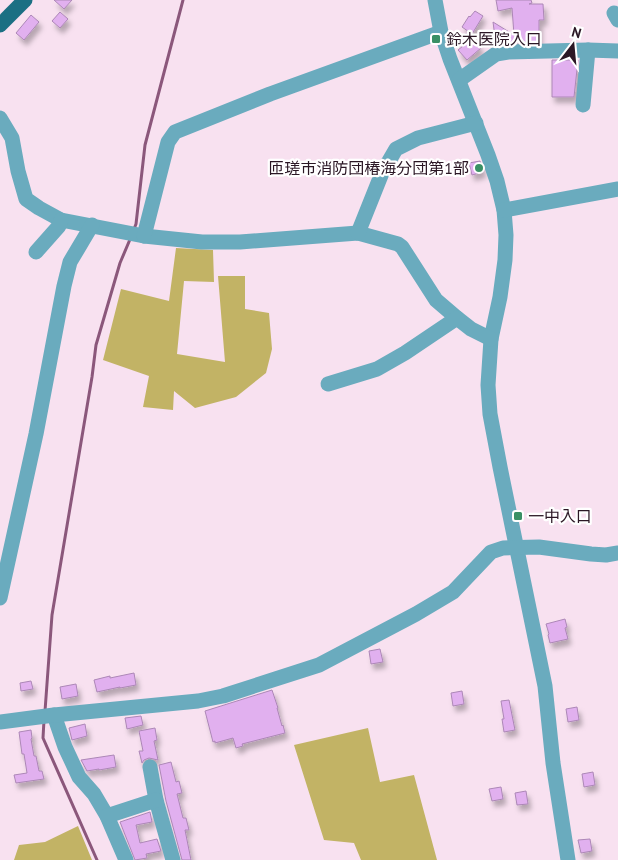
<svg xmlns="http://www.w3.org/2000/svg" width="618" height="860" font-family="'PT Sans','Noto Sans JP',sans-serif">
<defs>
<filter id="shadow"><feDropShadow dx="3" dy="5.5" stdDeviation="2.5" flood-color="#0004"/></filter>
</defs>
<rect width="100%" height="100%" fill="#f8e1f0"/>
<g fill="#c2b365">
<polygon points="176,248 213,250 214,282 184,281 177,354 225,362 218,276 245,276 245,309 269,313 272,349 266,373 236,397 195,408 174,391 173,410 143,407 149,376 103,360 121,289 169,301"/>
<polygon points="368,728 380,782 414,775 437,860 361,860 354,843 324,840 294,745"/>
<polygon points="78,826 92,860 14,860 19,845 45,842"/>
</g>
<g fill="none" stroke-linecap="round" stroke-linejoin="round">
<g stroke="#8b577b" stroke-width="3">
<polyline points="134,229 136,224 145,145 183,0"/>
<polyline points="45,711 52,615 92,377 96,345 120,263 131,237"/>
<polyline points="44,720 43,738 97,860"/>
</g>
</g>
<g fill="#e1b0ef" stroke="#ac87b6" filter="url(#shadow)">
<polygon points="54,0 72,0 64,9"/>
<polygon points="496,0 531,0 532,3 529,4 543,4 544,20 539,20 539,42 508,43 496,45 493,22 514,35 512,8 498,11"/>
<polygon points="475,11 483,16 472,34 462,27 469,16 470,17"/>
<polygon points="60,12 68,19 60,28 52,21"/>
<polygon points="31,15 39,22 24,40 16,33"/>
<polygon points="468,32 481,48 467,60 458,50 463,46 458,40"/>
<polygon points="552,60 578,60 574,97 552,97"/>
<polygon points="480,161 483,172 472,175 469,163"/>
<polygon points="565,619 567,627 565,628 568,639 550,643 548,635 549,634 546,624"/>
<polygon points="380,649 383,662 371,664 369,651"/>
<polygon points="134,673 136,685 120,688 120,687 97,692 94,680 110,676 110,678"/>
<polygon points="31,681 33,689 21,691 20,683"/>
<polygon points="76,684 78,696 62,699 60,687"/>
<polygon points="272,690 278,708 277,708 282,726 283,725 285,733 242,744 243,746 236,748 233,738 215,743 215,741 213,742 205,711"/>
<polygon points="462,691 464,704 453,706 451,693"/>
<polygon points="509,700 515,730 504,732 502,719 504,719 501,701"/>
<polygon points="577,707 579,720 568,722 566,709"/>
<polygon points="141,716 143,725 127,729 125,718"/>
<polygon points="85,724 87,736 72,740 69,728"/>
<polygon points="155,728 157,740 154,741 158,760 149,758 144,760 142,763 139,751 143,751 139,731"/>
<polygon points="31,730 32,738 31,739 34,756 36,756 39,771 42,771 44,779 16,783 14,775 27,773 24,754 22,754 19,732"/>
<polygon points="114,755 116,767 99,770 99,769 87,771 81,760"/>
<polygon points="171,762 176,782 179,781 182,793 177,794 183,818 186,818 189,830 185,830 191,860 182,860 166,801 159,765"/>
<polygon points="593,772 595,785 584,787 582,774"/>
<polygon points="501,787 503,799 492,801 489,789"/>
<polygon points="526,791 528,804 517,805 515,793"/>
<polygon points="150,812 152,822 136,825 140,843 157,839 161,851 146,854 147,858 135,860 120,822"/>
<polygon points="590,839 592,851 581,853 578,840"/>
</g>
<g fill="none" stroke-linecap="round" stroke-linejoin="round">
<g stroke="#6aabbe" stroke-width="15">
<polyline points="435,0 441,32 450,59 488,155 497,181 504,210 506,235 505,260 500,297 491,339 488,385 490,414 500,467 545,686 553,763 568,860"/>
<polyline points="614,13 618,20"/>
<polyline points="459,80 496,54 508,52 588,50 618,51"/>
<polyline points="583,105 588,50"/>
<polyline points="0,118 12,138 18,171 26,199 39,208 61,220 144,236 202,242 240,242 358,233 398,244 402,247 436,300 457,318 471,329 491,339"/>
<polyline points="504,210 618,189"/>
<polyline points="358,233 382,173 396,149 418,138 476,123"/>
<polyline points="144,236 168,142 175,132 270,94 441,32"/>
<polyline points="36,252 59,226 61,220"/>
<polyline points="328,384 377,369 405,353 457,318"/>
<polyline points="0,598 36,434 64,286 70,262 92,225"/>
<polyline points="54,715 65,747 79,777 94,794 107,816 126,860"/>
<polyline points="0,722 54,715 198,701 223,696 319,665 416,614 453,592 491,552 503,548 539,547 591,554 606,555 618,553"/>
<polyline points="150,767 156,800 173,860"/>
<polyline points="107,816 156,800"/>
</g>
<polyline stroke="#1b6f83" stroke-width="15" points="0,25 25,0"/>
</g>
<g fill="#399065" stroke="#fff" stroke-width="2">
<rect x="431" y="34" width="10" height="10" rx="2.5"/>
<circle cx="479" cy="168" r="5"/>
<rect x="513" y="511" width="10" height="10" rx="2.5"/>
</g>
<g text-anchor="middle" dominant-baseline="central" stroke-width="4.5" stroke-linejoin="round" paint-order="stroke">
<g font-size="16" fill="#2b1725" stroke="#fff" text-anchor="start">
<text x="446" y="39">鈴木医院入口</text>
<text x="469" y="168" text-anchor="end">匝瑳市消防団椿海分団第1部</text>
<text x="528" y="516">一中入口</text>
</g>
</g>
<g transform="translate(573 45) rotate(16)" stroke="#ffffff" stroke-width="4" paint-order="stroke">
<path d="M0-4L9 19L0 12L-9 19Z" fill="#2b1725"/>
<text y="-8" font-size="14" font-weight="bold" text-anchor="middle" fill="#2b1725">N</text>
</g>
</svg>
